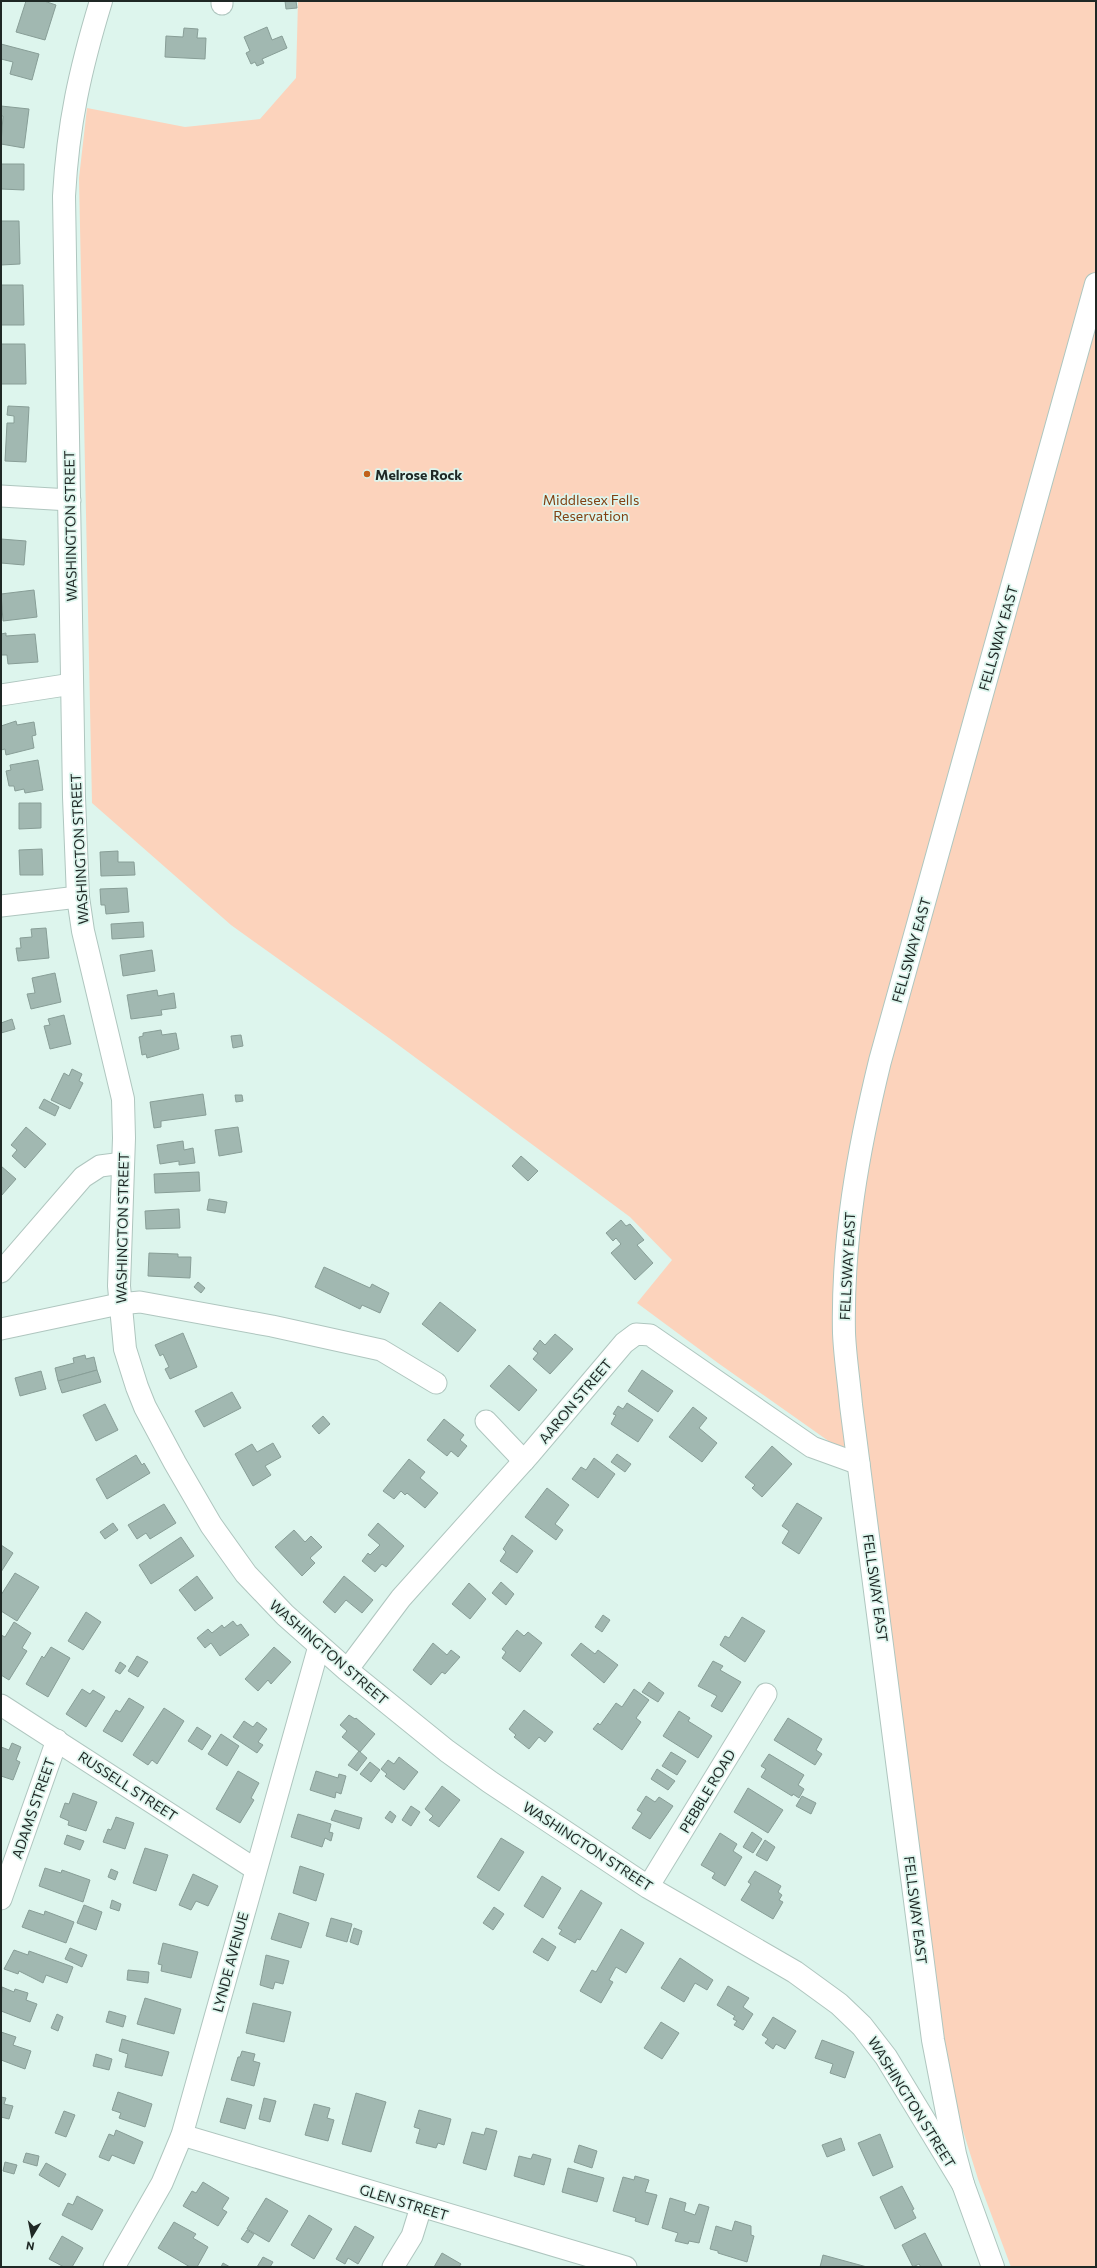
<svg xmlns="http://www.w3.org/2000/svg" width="1097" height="2268" font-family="Commissioner,sans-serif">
<rect width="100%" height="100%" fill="#ddf5ed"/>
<polygon fill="#fcd3bc" points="298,1 1096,1 1096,2267 1011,2267 978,2179 954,2102 937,1989 871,1471 718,1363 637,1303 672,1260 630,1217 389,1038 231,925 92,803 79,178 87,108 185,127 260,119 296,78"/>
<g fill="#a1b8b1" stroke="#889e97">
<polygon points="26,1 44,1 56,5 45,40 16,32"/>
<polygon points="285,1 296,1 297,8 286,9"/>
<polygon points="267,27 272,40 282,36 287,48 262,59 264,63 257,66 255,62 251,64 246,53 250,51 244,37"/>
<polygon points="184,28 198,29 197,38 206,38 205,59 165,57 166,36 183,37"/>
<polygon points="1,44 39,54 32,80 10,74 13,62 1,59"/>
<polygon points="1,106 29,109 24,148 1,144 3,116 1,116"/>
<polygon points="1,164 24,164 24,190 1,189"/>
<polygon points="1,221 19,221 20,264 1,265"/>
<polygon points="1,285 23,285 24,325 1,325"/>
<polygon points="1,344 25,344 26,384 1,384"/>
<polygon points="8,406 29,407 26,462 5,461 7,423 14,423 14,416 7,415"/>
<polygon points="1,539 26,541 24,565 1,563"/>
<polygon points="34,590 37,617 3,621 1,594"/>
<polygon points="6,633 6,636 35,634 38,662 8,664 7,655 1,655 1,634"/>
<polygon points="16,721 17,725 34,722 36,735 32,736 34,748 6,755 5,749 1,750 1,726"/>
<polygon points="38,760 43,790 25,793 24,789 15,791 14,786 9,786 6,771 11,770 10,765"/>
<polygon points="19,803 41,803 41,828 19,829"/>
<polygon points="42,849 43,875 20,875 19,850"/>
<polygon points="118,851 118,862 134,862 135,875 101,876 100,852"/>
<polygon points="127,888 129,912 106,914 105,905 101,905 100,889"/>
<polygon points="143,922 144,937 112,939 111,924"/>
<polygon points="46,928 49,958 18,961 16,948 21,948 20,938 32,937 31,929"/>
<polygon points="152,950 155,971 123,976 120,955"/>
<polygon points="55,973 61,1002 31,1009 27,994 35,993 32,978"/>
<polygon points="157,990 158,996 174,993 176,1008 161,1010 162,1015 131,1019 127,995"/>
<polygon points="64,1015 71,1044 50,1049 44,1026 50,1025 48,1019"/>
<polygon points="12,1019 15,1029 1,1033 1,1023"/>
<polygon points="161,1030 162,1035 176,1033 179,1049 147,1058 146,1054 142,1055 139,1037 143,1036 143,1033"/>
<polygon points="241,1035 243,1046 233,1048 231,1036"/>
<polygon points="72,1069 82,1074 79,1081 83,1083 70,1109 51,1100 64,1073 69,1076"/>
<polygon points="203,1094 206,1115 161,1121 161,1127 154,1128 150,1102"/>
<polygon points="235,1095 242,1095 243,1101 236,1102"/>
<polygon points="44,1099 59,1107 55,1116 39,1108"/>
<polygon points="26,1127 46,1144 25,1168 12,1156 17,1150 11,1145"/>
<polygon points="238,1127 242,1152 219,1156 215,1130"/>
<polygon points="183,1141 184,1150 193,1148 195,1163 179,1165 179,1161 160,1164 157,1145"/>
<polygon points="521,1156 538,1171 528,1181 512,1166"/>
<polygon points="1,1166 16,1179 1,1196"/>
<polygon points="199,1172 200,1191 155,1193 154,1174"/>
<polygon points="209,1199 227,1202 225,1213 207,1210"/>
<polygon points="179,1209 180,1228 146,1229 145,1211"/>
<polygon points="621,1220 626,1226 630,1224 644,1240 637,1245 653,1263 635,1280 611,1253 621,1244 616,1238 613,1241 606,1233"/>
<polygon points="149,1253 178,1254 178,1257 191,1257 190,1278 148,1276"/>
<polygon points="324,1267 370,1288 372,1284 389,1293 380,1313 362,1305 360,1309 315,1287"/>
<polygon points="198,1282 205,1288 201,1293 194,1287"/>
<polygon points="440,1302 476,1330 458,1352 422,1324"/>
<polygon points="183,1333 197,1367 170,1379 165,1369 169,1367 163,1354 160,1356 155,1345"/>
<polygon points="555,1334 573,1349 550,1374 533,1359 538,1353 533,1349 540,1340 545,1345"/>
<polygon points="85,1355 86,1359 94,1357 97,1370 58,1381 55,1368 74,1363 73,1358"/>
<polygon points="509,1365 537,1390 519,1411 490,1386"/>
<polygon points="97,1370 101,1382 62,1393 58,1381"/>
<polygon points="642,1370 673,1391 658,1412 628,1391"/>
<polygon points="41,1371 46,1389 20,1396 15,1378"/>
<polygon points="232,1392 241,1408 204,1427 195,1411"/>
<polygon points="627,1403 653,1420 638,1442 611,1424 616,1415 613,1414 618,1406 623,1409"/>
<polygon points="105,1404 118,1430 96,1441 83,1415"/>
<polygon points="693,1407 707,1418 699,1428 717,1443 702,1462 669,1437"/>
<polygon points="323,1416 330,1424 319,1434 312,1426"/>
<polygon points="444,1419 464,1435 460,1440 467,1446 458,1457 451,1451 447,1456 427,1440"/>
<polygon points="273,1443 281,1457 265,1466 271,1475 253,1486 235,1454 252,1444 257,1452"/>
<polygon points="772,1446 792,1464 762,1497 752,1488 755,1485 745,1477"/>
<polygon points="617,1454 631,1464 625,1472 611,1462"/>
<polygon points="136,1455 142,1465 144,1463 150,1473 107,1499 96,1479"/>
<polygon points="594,1458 615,1474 598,1498 572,1479 581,1467 586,1470"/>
<polygon points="409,1459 425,1472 420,1478 438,1493 425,1508 407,1493 405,1495 401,1491 394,1499 383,1491"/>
<polygon points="547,1488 569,1505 555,1524 563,1530 556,1540 525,1517"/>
<polygon points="797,1503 822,1518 799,1554 782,1543 789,1531 782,1526"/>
<polygon points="164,1504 176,1523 150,1539 146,1533 137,1539 128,1525"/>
<polygon points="113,1523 118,1530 105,1539 100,1532"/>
<polygon points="378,1523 404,1546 386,1567 382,1564 375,1572 362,1561 368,1553 370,1555 380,1545 368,1535"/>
<polygon points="294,1530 305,1542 311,1536 322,1547 310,1558 315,1563 302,1576 275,1547"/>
<polygon points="512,1535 533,1551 517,1573 500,1561 506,1552 503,1549"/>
<polygon points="181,1537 194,1556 151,1584 139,1565"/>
<polygon points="1,1545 13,1553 1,1572"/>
<polygon points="15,1573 39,1587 17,1621 1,1611 1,1595"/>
<polygon points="197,1576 213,1598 195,1611 179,1590"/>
<polygon points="344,1576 373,1600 362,1613 346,1600 335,1613 323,1602"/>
<polygon points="501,1582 514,1594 506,1605 492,1593"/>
<polygon points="469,1583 486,1599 470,1619 452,1604"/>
<polygon points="86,1612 101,1622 83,1650 68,1641"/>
<polygon points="603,1615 610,1620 602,1632 595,1627"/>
<polygon points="742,1617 765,1631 745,1662 720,1645 725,1636 729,1638"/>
<polygon points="233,1621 237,1626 241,1624 249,1635 220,1656 211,1643 205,1648 197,1638 208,1629 212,1633 222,1625 224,1628"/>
<polygon points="14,1622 31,1633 22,1648 27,1651 9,1680 1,1675 1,1635 5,1637"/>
<polygon points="517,1630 524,1636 528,1632 542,1643 520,1672 502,1658 506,1652 502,1649"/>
<polygon points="433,1643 447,1655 451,1650 460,1657 445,1674 442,1672 431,1685 413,1670"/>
<polygon points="581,1643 595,1654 598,1650 618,1665 604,1683 571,1655"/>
<polygon points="51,1647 70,1658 48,1697 26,1684 42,1656 44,1658"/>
<polygon points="274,1647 291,1662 271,1684 268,1680 258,1691 245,1679"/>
<polygon points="137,1656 148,1662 138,1677 128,1671"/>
<polygon points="713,1661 723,1666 720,1670 741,1682 722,1712 711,1706 717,1696 698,1686"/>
<polygon points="120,1662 126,1666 120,1674 115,1671"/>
<polygon points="649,1682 664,1693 658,1702 642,1692"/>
<polygon points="82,1689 90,1694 93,1690 105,1697 86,1727 66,1714"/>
<polygon points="634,1689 649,1700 636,1718 641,1722 622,1750 593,1729 598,1723 600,1725 616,1703 622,1707"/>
<polygon points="129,1698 144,1707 122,1742 103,1731 116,1710 120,1712"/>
<polygon points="164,1708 184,1721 157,1764 152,1760 148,1765 133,1755"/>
<polygon points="524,1710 553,1732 545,1742 539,1737 529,1749 514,1737 516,1735 509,1729"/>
<polygon points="679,1711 690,1718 688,1721 712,1736 698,1758 663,1736"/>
<polygon points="349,1715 355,1719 356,1718 375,1734 360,1752 342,1737 347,1731 340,1725"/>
<polygon points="788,1718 822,1739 816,1750 822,1754 815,1765 774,1740"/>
<polygon points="244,1721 253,1727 257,1722 267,1729 258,1742 263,1745 257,1753 233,1737"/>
<polygon points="197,1727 211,1736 202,1750 188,1741"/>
<polygon points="221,1734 239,1746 227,1766 208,1754"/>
<polygon points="12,1743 21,1747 16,1760 20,1762 13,1780 1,1776 1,1747 9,1750"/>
<polygon points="359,1751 367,1758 357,1771 348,1765"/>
<polygon points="671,1752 686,1761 677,1775 662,1766"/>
<polygon points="769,1754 804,1775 798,1785 804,1789 799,1798 793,1794 792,1796 761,1777 766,1769 761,1766"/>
<polygon points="399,1757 418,1772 404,1790 385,1776 387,1774 381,1769 388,1760 394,1764"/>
<polygon points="370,1762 380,1770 371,1782 360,1774"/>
<polygon points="657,1769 675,1781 668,1790 651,1779"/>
<polygon points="238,1771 259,1783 251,1798 254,1800 240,1823 216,1809"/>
<polygon points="316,1771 338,1778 339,1774 346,1776 341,1794 336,1792 335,1798 310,1790"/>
<polygon points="442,1786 460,1800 439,1827 429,1820 433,1816 425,1809"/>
<polygon points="748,1788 783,1810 768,1833 734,1812"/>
<polygon points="73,1793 97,1802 86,1831 68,1825 69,1821 60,1817 65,1803 69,1804"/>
<polygon points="646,1796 655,1802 659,1797 673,1806 650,1839 632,1828 642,1813 637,1810"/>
<polygon points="802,1796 816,1803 811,1814 796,1806"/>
<polygon points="411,1806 420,1812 411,1826 402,1820"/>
<polygon points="335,1810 362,1818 359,1829 331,1820"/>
<polygon points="390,1811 396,1816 392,1823 385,1818"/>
<polygon points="298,1814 331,1824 329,1832 333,1833 331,1841 325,1838 322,1847 291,1837"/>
<polygon points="116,1817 134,1823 125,1849 103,1842 108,1829 111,1830"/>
<polygon points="752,1832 762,1839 753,1853 743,1847"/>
<polygon points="720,1833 737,1844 733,1851 742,1857 725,1886 712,1878 715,1873 701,1865"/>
<polygon points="67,1835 84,1841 80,1850 64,1844"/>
<polygon points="501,1838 524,1852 499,1891 477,1877"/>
<polygon points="765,1840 775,1847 767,1861 756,1855"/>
<polygon points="145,1848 168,1855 156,1891 133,1883"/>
<polygon points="300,1866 324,1874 316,1901 293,1893"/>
<polygon points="45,1868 61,1873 62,1870 90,1880 83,1902 39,1886"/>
<polygon points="111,1869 118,1872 115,1880 108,1877"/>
<polygon points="755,1871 781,1886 778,1892 782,1895 779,1900 783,1902 773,1919 741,1900 751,1884 748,1882"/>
<polygon points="193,1874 218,1886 208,1906 196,1901 191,1910 179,1905"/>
<polygon points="542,1876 561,1888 543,1918 524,1906"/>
<polygon points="581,1890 602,1903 580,1940 577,1939 575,1943 559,1934 562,1930 558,1928"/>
<polygon points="112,1900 121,1904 119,1911 110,1908"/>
<polygon points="84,1905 102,1912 96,1930 77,1923"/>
<polygon points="494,1907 504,1914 493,1930 483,1923"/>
<polygon points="29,1910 44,1915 45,1911 74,1922 66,1943 22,1927"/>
<polygon points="279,1913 309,1923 301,1948 271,1939"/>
<polygon points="331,1918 352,1924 347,1942 326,1936"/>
<polygon points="354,1928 362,1931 358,1945 350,1942"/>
<polygon points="621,1929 644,1943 626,1973 616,1967 609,1980 613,1982 601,2003 580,1991 592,1970 596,1972"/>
<polygon points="542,1938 556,1947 548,1961 533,1952"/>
<polygon points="163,1943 198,1952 191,1978 161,1971 162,1965 158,1964"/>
<polygon points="70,1948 87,1955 82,1967 65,1959"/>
<polygon points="14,1950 28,1955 29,1951 73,1967 67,1983 46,1975 43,1983 19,1971 18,1974 4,1969"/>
<polygon points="266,1955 289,1961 283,1984 275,1982 273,1989 260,1985"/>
<polygon points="680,1958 713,1980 707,1990 695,1983 684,2002 661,1988"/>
<polygon points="128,1970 149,1972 148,1983 127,1980"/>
<polygon points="728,1986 749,1998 743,2007 753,2014 743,2030 734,2025 737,2021 733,2019 735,2016 717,2005"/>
<polygon points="2,1987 14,1992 15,1989 28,1993 26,2000 37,2004 30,2022 1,2011"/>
<polygon points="145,1998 181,2009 174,2034 137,2024"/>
<polygon points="253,2003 291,2012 284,2042 246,2033"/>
<polygon points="109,2011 126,2016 123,2027 106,2022"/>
<polygon points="57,2014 63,2017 58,2031 51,2028"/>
<polygon points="773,2017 796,2031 785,2049 776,2044 773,2049 765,2043 768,2039 762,2035"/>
<polygon points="661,2022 679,2033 662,2059 644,2048"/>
<polygon points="1,2032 16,2037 13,2045 31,2051 25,2069 1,2060"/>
<polygon points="122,2039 169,2052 162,2076 125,2067 128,2054 119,2051"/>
<polygon points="822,2040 854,2052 845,2078 830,2073 833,2064 815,2058"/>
<polygon points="242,2051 255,2054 253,2061 260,2063 254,2086 231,2080 238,2057 240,2057"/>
<polygon points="96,2054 112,2059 109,2070 93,2066"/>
<polygon points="118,2092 152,2104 145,2127 119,2118 121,2113 112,2110"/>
<polygon points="356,2093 386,2102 371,2152 342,2144"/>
<polygon points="1,2097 6,2098 4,2104 13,2106 9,2119 1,2117"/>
<polygon points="227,2098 252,2105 245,2129 220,2122"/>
<polygon points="264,2098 276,2101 270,2122 259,2119"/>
<polygon points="314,2104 330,2108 327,2118 334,2120 328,2141 305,2135"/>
<polygon points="419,2110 451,2119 444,2145 438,2143 436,2148 416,2143 420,2129 414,2127"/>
<polygon points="64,2111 75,2115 66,2137 55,2133"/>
<polygon points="486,2128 497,2131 486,2170 463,2163 472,2132 484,2135"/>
<polygon points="116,2130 143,2142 134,2164 112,2155 109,2161 99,2157 109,2134 114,2136"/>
<polygon points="880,2134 893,2167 873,2176 858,2143"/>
<polygon points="841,2138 845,2150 827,2157 822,2145"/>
<polygon points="579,2145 597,2151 592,2168 574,2162"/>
<polygon points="26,2153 39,2156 37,2166 23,2162"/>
<polygon points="533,2154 551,2159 544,2185 514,2176 519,2156 531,2159"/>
<polygon points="5,2162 17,2165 14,2174 3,2171"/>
<polygon points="46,2163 66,2174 59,2187 39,2175"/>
<polygon points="568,2168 604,2178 597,2202 562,2192"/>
<polygon points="635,2176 649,2180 645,2192 657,2195 648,2225 635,2221 636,2218 613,2211 623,2177 634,2180"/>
<polygon points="203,2182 229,2198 222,2209 227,2212 218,2226 183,2206 192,2191 196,2193"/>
<polygon points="902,2186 914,2209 912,2210 916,2218 895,2229 880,2197"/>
<polygon points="77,2196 103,2210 92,2230 62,2215 68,2203 73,2205"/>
<polygon points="266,2198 288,2211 269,2242 247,2229"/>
<polygon points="670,2198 686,2203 684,2211 695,2215 699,2204 709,2207 699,2243 689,2241 688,2244 675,2241 678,2233 662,2228"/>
<polygon points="309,2215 332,2229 314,2259 291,2245"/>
<polygon points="735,2221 751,2226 751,2235 754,2236 747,2262 718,2253 718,2251 710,2249 716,2226 732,2231"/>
<polygon points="174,2222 196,2234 193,2238 208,2247 197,2267 190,2267 158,2248"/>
<polygon points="355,2226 374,2237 358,2264 348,2258 345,2264 336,2259"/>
<polygon points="247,2230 254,2234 248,2243 241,2239"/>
<polygon points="925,2233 942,2266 940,2267 921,2267 919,2264 913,2267 902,2245"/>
<polygon points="62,2236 83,2248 72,2267 64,2267 49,2259"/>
<polygon points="442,2253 461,2264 459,2267 434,2267"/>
<polygon points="823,2255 867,2267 820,2267"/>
<polygon points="263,2257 273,2262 270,2267 257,2267"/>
<polygon points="223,2263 230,2267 221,2267"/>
</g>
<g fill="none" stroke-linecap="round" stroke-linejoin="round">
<g stroke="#afc6bf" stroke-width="23">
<g id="street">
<polyline points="222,1 222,4"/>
<polyline points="1,496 70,500"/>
<polyline points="1,695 72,684"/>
<polyline points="1,906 78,897"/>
<polyline points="1,1272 83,1177 100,1166 123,1163"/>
<polyline points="1,1329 119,1304 140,1302 272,1326 381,1350 436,1383"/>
<polyline points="486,1421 524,1461"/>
<polyline points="347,1670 401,1598 530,1454 624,1343 636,1334 650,1335 812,1447 859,1464"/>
<polyline points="1,1705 255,1869"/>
<polyline points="648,1887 766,1694"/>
<polyline points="1,1899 57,1740"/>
<polyline points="182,2135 626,2267"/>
<polyline points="114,2267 162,2183 182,2135 319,1646"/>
<polyline points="393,2267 412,2236 421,2207"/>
</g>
</g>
<g stroke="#afc6bf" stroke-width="24">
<g id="secondary">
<path d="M101,1C80,70 68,124 64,196L74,797L78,897L83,931L123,1099L124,1138L119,1286L125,1349L137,1387L145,1407L175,1463L211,1525L246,1574L285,1615L347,1670L447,1751L490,1782L648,1887L795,1972L839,2004L862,2026L886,2057L963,2184"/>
<path d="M993,2267L963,2184L955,2154L933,2040L851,1405C849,1382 845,1357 844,1333C842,1240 858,1151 880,1061L1096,284"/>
</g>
</g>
<use href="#street" stroke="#fff" stroke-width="21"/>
<use href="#secondary" stroke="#fff" stroke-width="22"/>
</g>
<circle fill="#c1621b" stroke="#ddf5ed" stroke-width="1.5" cx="367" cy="474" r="4"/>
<g text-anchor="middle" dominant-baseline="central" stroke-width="3.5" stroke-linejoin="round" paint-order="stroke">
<g font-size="14" font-weight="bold" fill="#1f2825" stroke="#ddf5ed" text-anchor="start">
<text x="375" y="474">Melrose Rock</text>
</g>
<g font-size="14" fill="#824112" stroke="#ddf5ed">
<text x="591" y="499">Middlesex Fells<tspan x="591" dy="16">Reservation</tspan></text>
</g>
<g font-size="14" fill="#1f2825" stroke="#ddf5ed">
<text transform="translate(70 526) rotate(-91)">WASHINGTON STREET</text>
<text transform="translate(998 638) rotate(-74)">FELLSWAY EAST</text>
<text transform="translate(79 849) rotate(-93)">WASHINGTON STREET</text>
<text transform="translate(911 950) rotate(-74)">FELLSWAY EAST</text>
<text transform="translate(122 1228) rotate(-89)">WASHINGTON STREET</text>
<text transform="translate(847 1266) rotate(-87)">FELLSWAY EAST</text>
<text transform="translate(575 1401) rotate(-50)">AARON STREET</text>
<text transform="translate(876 1588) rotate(82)">FELLSWAY EAST</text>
<text transform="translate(329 1652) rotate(41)">WASHINGTON STREET</text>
<text transform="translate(128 1786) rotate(33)">RUSSELL STREET</text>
<text transform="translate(707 1791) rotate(-59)">PEBBLE ROAD</text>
<text transform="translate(33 1808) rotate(-71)">ADAMS STREET</text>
<text transform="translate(588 1846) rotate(33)">WASHINGTON STREET</text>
<text transform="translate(916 1910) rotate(83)">FELLSWAY EAST</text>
<text transform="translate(230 1962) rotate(-75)">LYNDE AVENUE</text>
<text transform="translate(912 2102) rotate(58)">WASHINGTON STREET</text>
<text transform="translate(404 2202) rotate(17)">GLEN STREET</text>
</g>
</g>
<rect width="1097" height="2268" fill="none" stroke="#1f2825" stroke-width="4"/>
<g transform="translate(32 2236) rotate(190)" stroke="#ddf5ed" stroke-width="3" paint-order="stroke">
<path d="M0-3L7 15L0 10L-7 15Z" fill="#1f2825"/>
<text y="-6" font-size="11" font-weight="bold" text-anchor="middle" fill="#1f2825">N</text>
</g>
</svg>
